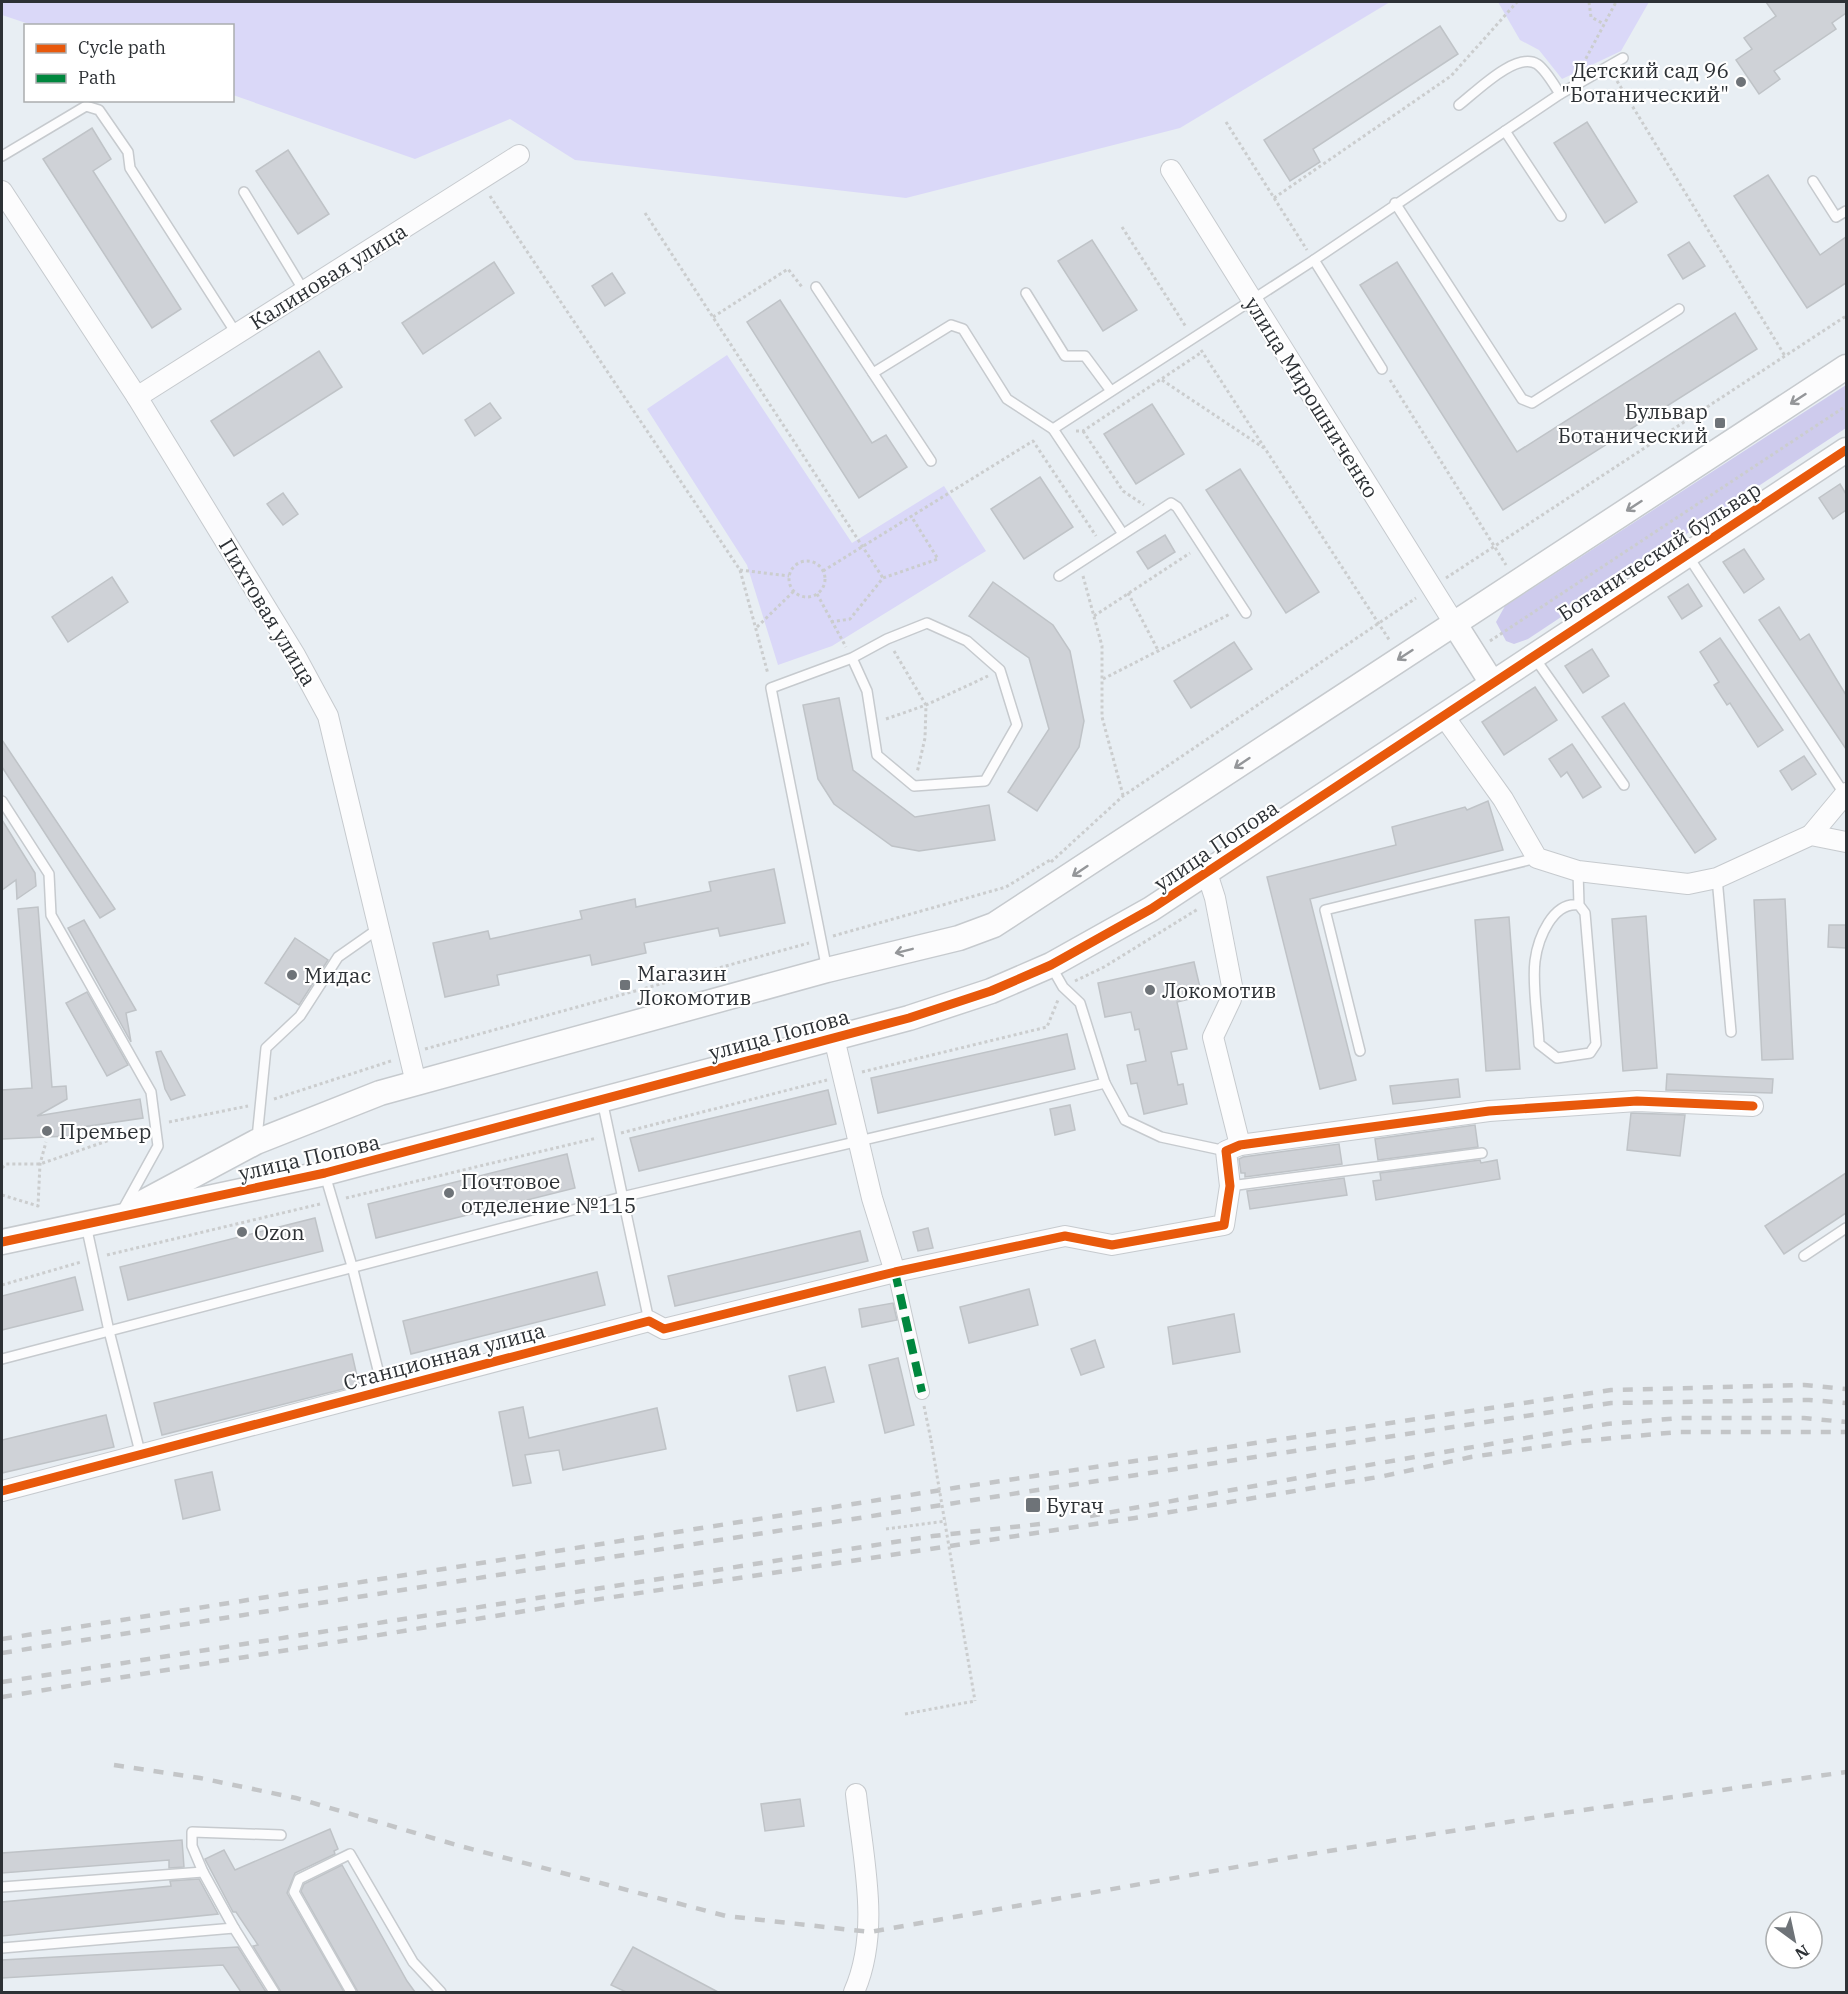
<svg xmlns="http://www.w3.org/2000/svg" width="1848" height="1994" font-family="'IBM Plex Serif',serif">
<rect width="100%" height="100%" fill="#e8eef3"/>
<g fill="#dad8f8">
<polygon points="2,2 1390,2 1180,128 906,198 575,160 510,119 415,159 233,95 232,26 32,25 2,15"/>
<polygon points="1498,2 1649,2 1621,51 1562,79 1539,50 1520,40"/>
<polygon points="727,355 852,543 944,486 986,551 832,646 778,665 747,565 647,409"/>
</g>
<polygon fill="#cecbed" points="1846,385 1846,428 1528,639 1514,644 1506,641 1496,622 1505,606"/>
<g fill="#cfd2d7" stroke="#bfc3c7" stroke-width="1.5">
<polygon points="1766,2 1846,2 1846,13 1832,23 1836,29 1774,71 1780,79 1759,94 1736,60 1752,49 1744,38 1776,16"/>
<polygon points="1440,26 1458,54 1313,149 1320,162 1290,181 1264,140"/>
<polygon points="1587,122 1637,202 1605,223 1554,143"/>
<polygon points="92,128 111,159 93,171 181,309 152,328 43,159"/>
<polygon points="288,150 329,214 298,234 256,171"/>
<polygon points="1768,175 1820,255 1846,237 1846,283 1807,308 1734,196"/>
<polygon points="1092,240 1137,310 1103,331 1058,261"/>
<polygon points="1689,242 1705,266 1683,279 1668,255"/>
<polygon points="494,262 514,293 423,354 402,323"/>
<polygon points="1397,262 1517,452 1735,313 1757,349 1503,510 1360,285"/>
<polygon points="612,273 625,293 605,306 592,286"/>
<polygon points="780,300 872,443 886,435 907,467 859,498 747,322"/>
<polygon points="319,351 342,387 234,456 211,421"/>
<polygon points="490,403 501,418 475,436 465,420"/>
<polygon points="1152,404 1184,454 1136,484 1104,434"/>
<polygon points="1240,469 1319,592 1286,613 1206,490"/>
<polygon points="1040,477 1073,527 1024,559 991,509"/>
<polygon points="1840,484 1846,494 1846,510 1833,519 1819,498"/>
<polygon points="283,493 298,514 283,525 267,504"/>
<polygon points="1165,535 1175,552 1148,569 1137,552"/>
<polygon points="1744,549 1764,579 1744,593 1723,562"/>
<polygon points="112,577 128,602 68,642 52,617"/>
<polygon points="993,582 1053,625 1070,651 1084,721 1079,747 1037,811 1008,792 1049,729 1029,658 969,616"/>
<polygon points="1688,584 1702,606 1682,619 1668,597"/>
<polygon points="1779,607 1800,640 1809,634 1846,695 1846,749 1759,620"/>
<polygon points="1720,638 1783,730 1758,747 1730,703 1727,705 1714,685 1719,682 1700,652"/>
<polygon points="1234,642 1252,669 1191,708 1174,681"/>
<polygon points="1592,649 1609,676 1583,693 1565,666"/>
<polygon points="1535,687 1557,720 1504,755 1482,722"/>
<polygon points="839,698 853,770 915,817 989,805 995,840 919,851 892,846 834,804 818,779 803,705"/>
<polygon points="1624,703 1716,839 1695,853 1602,717"/>
<polygon points="2,740 115,909 100,918 2,767"/>
<polygon points="1572,744 1601,787 1583,798 1567,772 1561,777 1549,759"/>
<polygon points="1804,756 1816,774 1792,790 1780,771"/>
<polygon points="1488,801 1503,850 1310,899 1356,1080 1320,1089 1267,877 1396,845 1392,827 1465,807 1467,810"/>
<polygon points="2,820 35,873 36,886 17,899 16,880 2,890"/>
<polygon points="774,869 785,923 720,936 718,928 644,943 646,953 592,965 590,955 497,975 499,985 445,997 433,943 488,931 490,939 582,919 580,911 635,899 636,907 711,891 709,882"/>
<polygon points="1785,899 1793,1059 1762,1060 1754,900"/>
<polygon points="38,907 52,1087 66,1086 67,1099 37,1116 140,1099 143,1118 69,1129 69,1136 2,1139 2,1090 32,1088 18,909"/>
<polygon points="1646,916 1657,1068 1623,1071 1612,919"/>
<polygon points="1509,917 1520,1069 1486,1071 1475,920"/>
<polygon points="84,920 136,1010 126,1013 131,1042 68,928"/>
<polygon points="1829,925 1846,925 1846,948 1828,947"/>
<polygon points="295,938 328,960 299,1005 265,983"/>
<polygon points="1194,962 1202,996 1177,1002 1187,1049 1171,1052 1178,1085 1183,1084 1187,1104 1144,1114 1137,1083 1131,1084 1127,1065 1146,1061 1139,1029 1135,1030 1131,1012 1105,1017 1098,983"/>
<polygon points="87,992 128,1065 107,1076 66,1003"/>
<polygon points="1067,1034 1075,1069 878,1113 871,1078"/>
<polygon points="161,1051 185,1095 171,1100 165,1089 156,1052"/>
<polygon points="1667,1074 1773,1079 1772,1093 1666,1090"/>
<polygon points="1458,1079 1460,1097 1393,1104 1390,1086"/>
<polygon points="828,1090 836,1124 639,1171 630,1138"/>
<polygon points="1070,1105 1075,1130 1055,1135 1050,1109"/>
<polygon points="1631,1113 1685,1115 1680,1156 1627,1150"/>
<polygon points="1475,1125 1478,1147 1378,1160 1375,1139"/>
<polygon points="1339,1144 1342,1164 1245,1177 1245,1173 1241,1173 1239,1159 1243,1157"/>
<polygon points="567,1154 575,1188 376,1238 368,1204"/>
<polygon points="1480,1160 1481,1163 1497,1160 1500,1179 1376,1200 1373,1181 1381,1180 1380,1173"/>
<polygon points="1846,1173 1846,1213 1784,1254 1765,1226"/>
<polygon points="1344,1178 1347,1195 1250,1209 1247,1191"/>
<polygon points="315,1218 323,1251 128,1300 120,1267"/>
<polygon points="928,1228 933,1248 918,1251 913,1232"/>
<polygon points="860,1231 868,1261 675,1306 668,1276"/>
<polygon points="597,1272 605,1305 411,1354 403,1321"/>
<polygon points="75,1277 83,1310 2,1330 2,1296"/>
<polygon points="1029,1289 1038,1325 969,1343 960,1307"/>
<polygon points="893,1303 897,1320 862,1327 859,1309"/>
<polygon points="1234,1314 1240,1352 1173,1364 1168,1327"/>
<polygon points="1095,1340 1104,1367 1081,1375 1071,1349"/>
<polygon points="352,1354 359,1385 162,1435 154,1403"/>
<polygon points="898,1358 914,1425 885,1433 869,1365"/>
<polygon points="825,1367 834,1402 797,1411 789,1376"/>
<polygon points="523,1407 529,1438 657,1408 666,1449 563,1470 559,1450 525,1455 531,1483 513,1486 499,1412"/>
<polygon points="106,1415 114,1447 2,1473 2,1440"/>
<polygon points="212,1472 220,1510 183,1519 175,1480"/>
<polygon points="800,1799 804,1826 765,1831 761,1804"/>
<polygon points="330,1829 338,1849 334,1851 335,1854 295,1873 287,1893 344,1992 281,1992 253,1946 258,1945 236,1912 233,1912 205,1859 224,1850 235,1870"/>
<polygon points="182,1840 184,1867 169,1868 169,1860 2,1873 2,1853"/>
<polygon points="342,1865 407,1981 415,1992 358,1992 301,1891 304,1884"/>
<polygon points="199,1879 218,1914 2,1936 2,1902 171,1886 170,1881"/>
<polygon points="238,1947 266,1992 241,1992 223,1965 2,1978 2,1960"/>
<polygon points="633,1947 718,1992 626,1992 611,1985"/>
</g>
<g fill="none" stroke-linecap="round" stroke-linejoin="round">
<g stroke="#c6cace" stroke-width="12">
<g id="service">
<path d="M1459,105C1476,92 1516,51 1537,64C1546,70 1554,85 1560,94"/>
<polyline points="1505,131 1561,216"/>
<polyline points="2,156 86,106 99,110 128,152 130,168 236,333"/>
<polyline points="1813,181 1836,217 1846,211"/>
<polyline points="244,192 304,291"/>
<polyline points="1395,203 1522,399 1532,403 1679,309"/>
<polyline points="1314,260 1382,369"/>
<polyline points="816,287 931,461"/>
<polyline points="1026,293 1065,356 1085,356 1111,391"/>
<polyline points="873,373 951,325 963,329 1007,399 1053,429 1314,260 1560,94 1623,58"/>
<polyline points="1053,429 1123,534"/>
<polyline points="1688,556 1845,795"/>
<polyline points="1059,576 1171,503 1177,507 1246,613"/>
<polyline points="1534,657 1624,785"/>
<polyline points="2,801 49,874 51,915 151,1092 158,1146 121,1213"/>
<path d="M1578,871L1579,905L1585,913L1596,1044L1590,1053L1557,1058L1539,1044C1538,1019 1532,985 1535,961C1538,938 1553,901 1579,905"/>
<polyline points="1717,878 1731,1032"/>
<polyline points="827,970 771,688 852,658 867,691 877,755 914,786 985,781 1017,725 1000,670 967,641 927,623 887,639 852,658"/>
<polyline points="1360,1051 1325,910 1537,858"/>
<polyline points="1105,1083 1125,1120 1161,1137 1226,1151"/>
<polyline points="602,1100 649,1321"/>
<polyline points="257,1138 266,1048 300,1016 338,957 378,929"/>
<polyline points="325,1175 352,1266 383,1390"/>
<polyline points="1230,1186 1482,1153"/>
<polyline points="86,1225 109,1331 141,1456"/>
<polyline points="1804,1256 1846,1228"/>
<polyline points="2,1359 622,1197 1105,1083 1080,1003 1063,987 1051,966"/>
<polyline points="203,1872 192,1846 192,1832 281,1835"/>
<polyline points="2,1887 203,1872 234,1928"/>
<polyline points="2,1948 234,1928 274,1992"/>
<polyline points="351,1992 294,1892 299,1879 350,1854 413,1962 441,1992"/>
</g>
</g>
<g stroke="#c6cace" stroke-width="16">
<polyline id="pedestrian" points="895,1272 922,1392"/>
</g>
<g stroke="#c6cace" stroke-width="22">
<g id="minor">
<polyline points="1171,170 1454,623"/>
<polyline points="2,191 137,397 295,655 328,716 416,1083"/>
<polyline points="137,397 519,155"/>
<polyline points="1443,715 1503,799 1537,858 1578,871 1688,884 1717,878 1811,835 1846,842"/>
<polyline points="1811,835 1846,793"/>
<polyline points="1207,873 1215,898 1232,986 1231,999 1213,1037 1240,1145"/>
<polyline points="834,1038 872,1198 895,1272"/>
<polyline points="2,1491 649,1321 664,1329 895,1272 1065,1236 1112,1245 1224,1225 1230,1186 1226,1151 1240,1145 1489,1111 1637,1101 1753,1106"/>
<path d="M854,1992C881,1931 863,1859 856,1794"/>
</g>
</g>
<g stroke="#c6cace" stroke-width="27">
<g id="tertiary">
<polyline points="1454,623 1492,683"/>
<polyline points="140,1204 256,1142 380,1093 827,970 959,938 994,925 1846,367"/>
<polyline points="2,1242 325,1173 909,1018 991,991 1051,965 1151,909 1846,450"/>
</g>
</g>
<g stroke="#cbcdce" stroke-width="3" stroke-dasharray="3 3" stroke-linecap="butt">
<polyline points="1589,2 1591,17 1604,24"/>
<polyline points="1583,64 1616,2"/>
<polyline points="1617,81 1785,356"/>
<polyline points="1226,122 1307,250"/>
<polyline points="490,196 740,570 768,674"/>
<polyline points="1274,198 1451,76 1517,2"/>
<polyline points="645,213 883,578"/>
<polyline points="1122,227 1186,327"/>
<polyline points="713,317 788,269 802,287"/>
<polyline points="1201,350 1390,641"/>
<polyline points="1162,380 1264,448"/>
<polyline points="1390,380 1506,565"/>
<polyline points="1076,431 1083,431 1202,352"/>
<polyline points="1083,431 1123,491 1144,505"/>
<circle cx="807" cy="579" r="18"/>
<polyline points="740,570 789,576"/>
<polyline points="823,571 1033,441 1096,536"/>
<polyline points="1083,576 1102,646 1102,717 1123,795"/>
<polyline points="1446,578 1846,316"/>
<polyline points="1128,593 1159,652"/>
<polyline points="817,594 846,647"/>
<polyline points="1094,616 1190,553"/>
<polyline points="831,622 850,619 883,578 938,559 911,516"/>
<polyline points="757,627 794,591"/>
<polyline points="1490,641 1846,406"/>
<polyline points="894,651 926,705 925,738 917,773"/>
<polyline points="1103,679 1230,614"/>
<polyline points="886,719 926,705 988,676"/>
<polyline points="1051,862 1123,796 1416,598"/>
<polyline points="833,936 1006,887 1050,860"/>
<polyline points="1075,981 1104,967 1198,909"/>
<polyline points="425,1049 809,943"/>
<polyline points="862,1072 1047,1027 1058,1000"/>
<polyline points="274,1099 391,1061"/>
<polyline points="169,1122 248,1106"/>
<polyline points="621,1133 827,1080"/>
<polyline points="2,1168 6,1164 40,1164 142,1129"/>
<polyline points="2,1195 38,1206 40,1164 46,1142"/>
<polyline points="346,1198 597,1138"/>
<polyline points="107,1255 320,1204"/>
<polyline points="2,1285 81,1262"/>
<polyline points="924,1406 931,1440"/>
<polyline points="886,1529 946,1521"/>
<polyline points="905,1714 975,1701"/>
</g>
<use href="#service" stroke="#fcfcfd" stroke-width="9"/>
<use href="#pedestrian" stroke="#fcfcfd" stroke-width="14"/>
<use href="#minor" stroke="#fcfcfd" stroke-width="20"/>
<use href="#tertiary" stroke="#fcfcfd" stroke-width="24"/>
<g stroke="#c3c5c7" stroke-width="4.5" stroke-dasharray="10 10" stroke-linecap="butt">
<polyline points="1090,1516 1380,1463 1607,1424 1680,1418 1804,1418 1846,1422"/>
<polyline points="2,1639 954,1488 1611,1390 1804,1385 1846,1389"/>
<polyline points="2,1653 1031,1491 1611,1403 1809,1400 1846,1403"/>
<polyline points="2,1682 933,1536 1040,1524"/>
<polyline points="2,1697 580,1602 1135,1518 1384,1476 1471,1457 1582,1441 1678,1432 1846,1432"/>
<polyline points="114,1765 200,1778 296,1798 460,1846 726,1916 870,1932 1304,1855 1563,1813 1846,1772"/>
</g>
<polyline stroke="#cbcdce" stroke-width="3" stroke-dasharray="3 3" stroke-linecap="butt" points="931,1440 975,1701"/>
<polyline stroke="#00873e" stroke-width="8" stroke-dasharray="15 8" stroke-linecap="butt" points="895,1272 922,1392"/>
<g stroke="#fff" stroke-width="13">
<g id="cycleway">
<polyline points="2,1242 325,1173 909,1018 991,991 1051,965 1151,909 1846,450"/>
<polyline points="2,1491 649,1321 664,1329 895,1272 1065,1236 1112,1245 1224,1225 1230,1186 1226,1151 1240,1145 1489,1111 1637,1101 1753,1106"/>
</g>
</g>
<use href="#cycleway" stroke="#e8590c" stroke-width="9"/>
</g>
<defs><path id="oneway-shaft" d="M-6 0H5M1.5-3L5.5 0L1.5 3" fill="none" stroke-width="1.6" stroke-linecap="round" stroke-linejoin="round" transform="scale(1.5)"/></defs>
<g stroke="#949699">
<use href="#oneway-shaft" transform="translate(1798 399) rotate(147)"/>
<use href="#oneway-shaft" transform="translate(1634 506) rotate(147)"/>
<use href="#oneway-shaft" transform="translate(1405 655) rotate(147)"/>
<use href="#oneway-shaft" transform="translate(1242 763) rotate(146)"/>
<use href="#oneway-shaft" transform="translate(1080 871) rotate(146)"/>
<use href="#oneway-shaft" transform="translate(904 951) rotate(166)"/>
</g>
<g fill="#6e7378" stroke="#fff" stroke-width="2">
<circle cx="1741" cy="82" r="6"/>
<rect x="1714" y="417" width="12" height="12" rx="3"/>
<circle cx="292" cy="975" r="6"/>
<rect x="619" y="979" width="12" height="12" rx="3"/>
<circle cx="1150" cy="990" r="6"/>
<circle cx="47" cy="1131" r="6"/>
<circle cx="449" cy="1193" r="6"/>
<circle cx="242" cy="1232" r="6"/>
<rect x="1025" y="1497" width="16" height="16" rx="3"/>
</g>
<g text-anchor="middle" dominant-baseline="central" stroke-width="4.5" stroke-linejoin="round" paint-order="stroke">
<g font-size="21" fill="#2d3135" stroke="#fff" text-anchor="start">
<text x="1729" y="70" text-anchor="end">Детский сад 96<tspan x="1729" dy="24">"Ботанический"</tspan></text>
<text x="1708" y="411" text-anchor="end">Бульвар<tspan x="1708" dy="24">Ботанический</tspan></text>
<text x="637" y="973">Магазин<tspan x="637" dy="24">Локомотив</tspan></text>
<text x="304" y="975">Мидас</text>
<text x="1162" y="990">Локомотив</text>
<text x="59" y="1131">Премьер</text>
<text x="461" y="1181">Почтовое<tspan x="461" dy="24">отделение №115</tspan></text>
<text x="254" y="1232">Ozon</text>
<text x="1046" y="1505">Бугач</text>
</g>
<g font-size="21" fill="#2d3135" stroke="#fff">
<text transform="translate(328 276) rotate(-32)">Калиновая улица</text>
<text transform="translate(1312 397) rotate(58)">улица Мирошниченко</text>
<text transform="translate(1659 551) rotate(-33)">Ботанический бульвар</text>
<text transform="translate(268 612) rotate(59)">Пихтовая улица</text>
<text transform="translate(1216 845) rotate(-34)">улица Попова</text>
<text transform="translate(779 1034) rotate(-15)">улица Попова</text>
<text transform="translate(309 1157) rotate(-13)">улица Попова</text>
<text transform="translate(444 1356) rotate(-15)">Станционная улица</text>
</g>
</g>
<rect width="1848" height="1994" fill="none" stroke="#2d3135" stroke-width="6"/>
<rect x="24" y="24" width="210" height="78" fill="#ffffff" stroke="#abadae" stroke-width="1.5"/>
<rect x="36" y="44" width="30" height="9" fill="#e8590c" stroke="#abadae" stroke-width="1.5"/>
<text x="78" y="54" font-size="18" fill="#2d3135">Cycle path</text>
<rect x="36" y="74" width="30" height="9" fill="#00873e" stroke="#abadae" stroke-width="1.5"/>
<text x="78" y="84" font-size="18" fill="#2d3135">Path</text>
<g transform="translate(1794 1940) rotate(147)"><circle r="28" fill="#ffffff" stroke="#abadae" stroke-width="1.5"/>
<path d="M0-4.5L10 22L0 15L-10 22Z" fill="#6e7378"/>
<text y="-9" font-size="16" font-weight="bold" text-anchor="middle" fill="#2d3135">N</text>
</g>
</svg>
